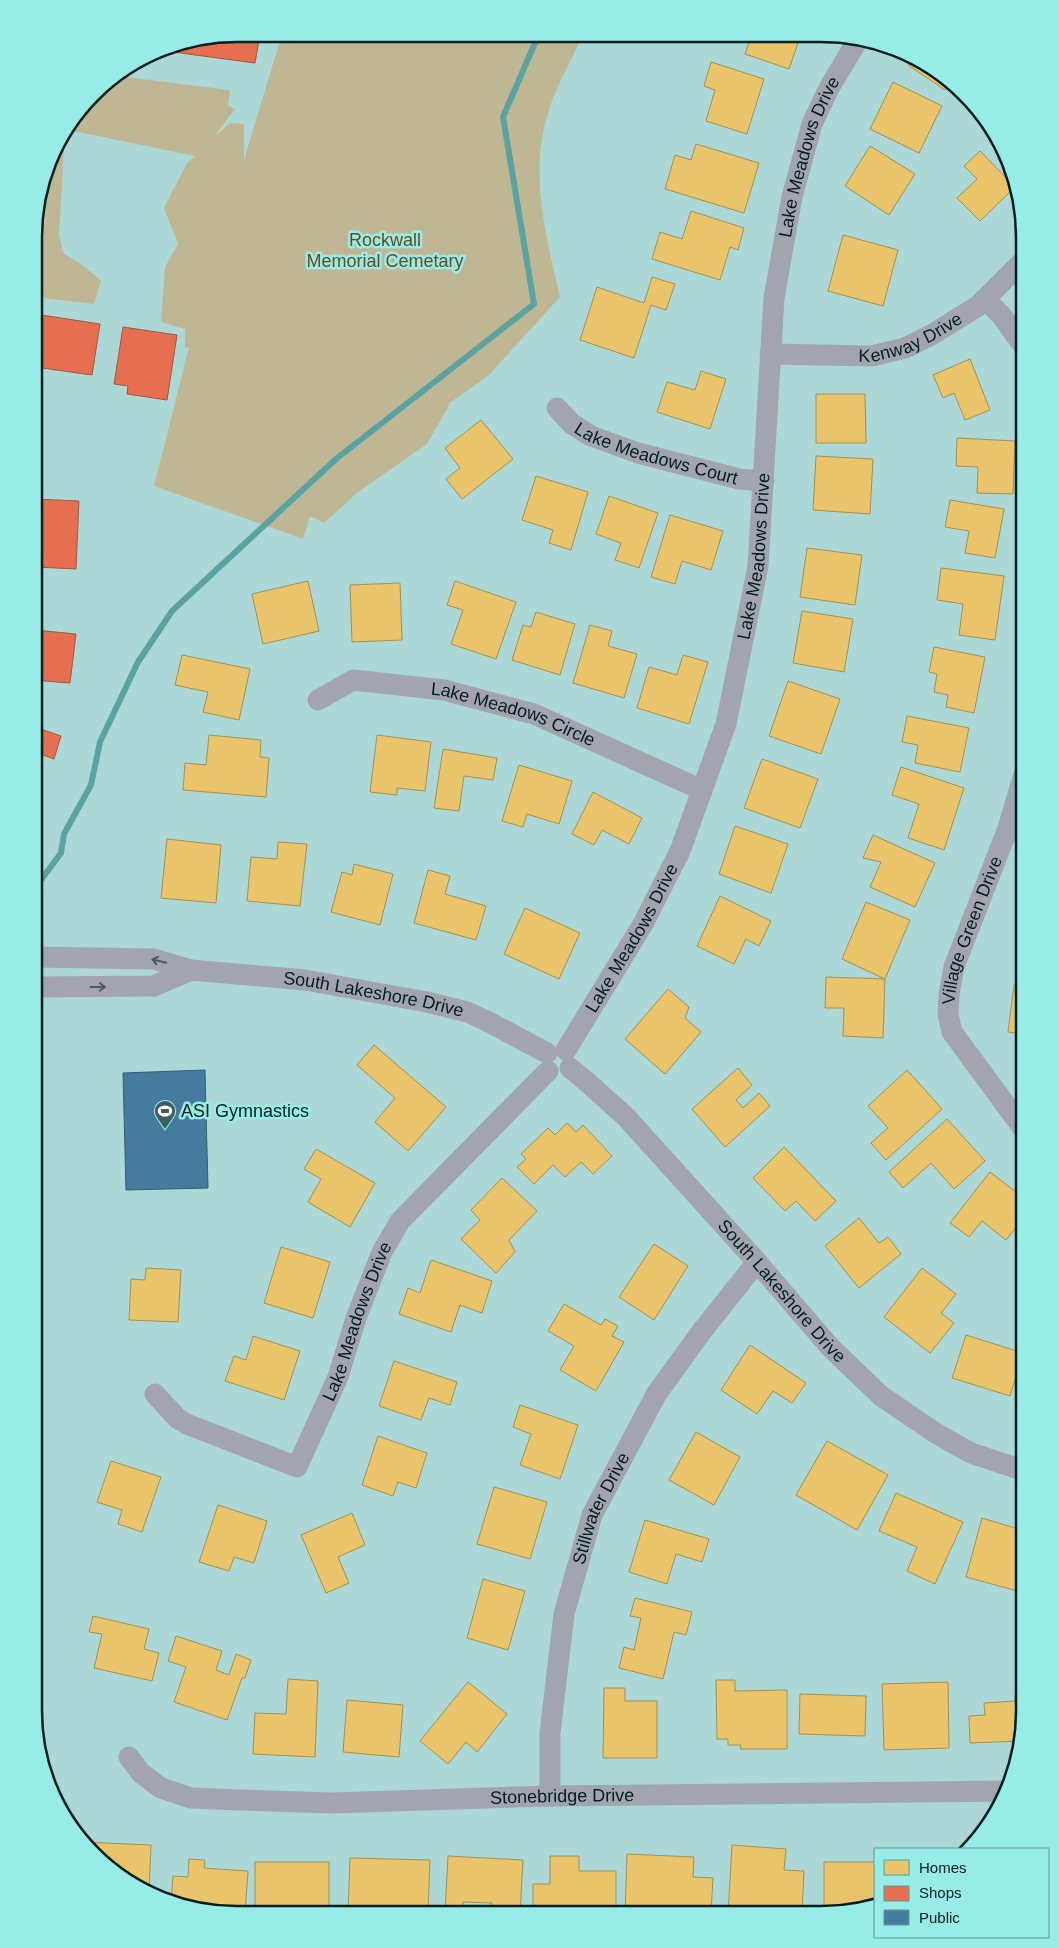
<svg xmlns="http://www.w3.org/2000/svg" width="1059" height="1948" font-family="Arial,sans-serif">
<rect width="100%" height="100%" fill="#abd8d6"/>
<g fill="#bfb794">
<path d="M282,34L582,36C571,61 556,86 548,113C529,174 546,236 560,297L488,376L451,402L427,444L358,492L324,523L310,516L303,539L154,486L189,347L185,348V329L161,322L165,267L178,244L164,208L187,163L195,156L68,130L103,84L108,81L113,83L117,76L230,90L228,106L235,109L215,136L230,123L244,124V160Z"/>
<polygon points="63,137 64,149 59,234 63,253 84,266 101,281 94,304 35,297 35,211 55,147"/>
</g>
<g fill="#e9c46a" stroke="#a49253">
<polygon points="751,37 800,37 789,69 745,54"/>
<polygon points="914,56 951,81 945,90 908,65"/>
<polygon points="711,62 764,79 747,134 706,121 715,90 704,86"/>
<polygon points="893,82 942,106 919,153 870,129"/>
<polygon points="696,144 759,163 744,213 665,189 675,155 691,160"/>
<polygon points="870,146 915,174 889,215 845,186"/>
<polygon points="980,151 1015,187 980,221 957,198 977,179 964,166"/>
<polygon points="691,211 744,228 738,250 730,247 720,280 652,259 660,232 682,239"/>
<polygon points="843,235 898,250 883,306 828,291"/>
<polygon points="652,277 675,284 666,310 651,305 634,358 580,340 597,287 644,303"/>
<polygon points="970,359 990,410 965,420 954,393 943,398 933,375"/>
<polygon points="701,371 726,379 710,429 657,412 667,382 695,390"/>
<polygon points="816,394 865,394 866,443 816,443"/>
<polygon points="481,420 513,459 462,499 446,479 460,468 445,448"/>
<polygon points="957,438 1015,441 1013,494 977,493 978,467 956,466"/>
<polygon points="816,456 873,459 870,514 813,510"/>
<polygon points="536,476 588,492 571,550 549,543 553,530 522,520"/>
<polygon points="609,496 658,513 639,568 615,560 621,543 596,534"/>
<polygon points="950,500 1004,509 995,558 965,553 969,531 945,527"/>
<polygon points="670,515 723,531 711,570 682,561 675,584 651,577"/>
<polygon points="807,548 862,555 855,605 800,597"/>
<polygon points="941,568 1004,576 995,640 959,635 963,604 937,600"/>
<polygon points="308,581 319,631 263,644 252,594"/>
<polygon points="455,581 516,602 496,659 451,644 463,610 447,605"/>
<polygon points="400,583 402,640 352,642 350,585"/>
<polygon points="802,611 853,619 844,672 793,663"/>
<polygon points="536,612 575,624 560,675 512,660 523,625 531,627"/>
<polygon points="590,625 612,631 608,646 637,654 624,698 573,683"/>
<polygon points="934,647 985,657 974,713 946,707 948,695 934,692 937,674 929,672"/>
<polygon points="182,655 250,669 239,720 203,712 208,692 175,685"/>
<polygon points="683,655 708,662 689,724 637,708 649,667 677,675"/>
<polygon points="788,681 840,699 821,754 769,736"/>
<polygon points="907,716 969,728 960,772 915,763 918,745 902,742"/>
<polygon points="209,735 261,740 260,757 269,758 266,797 183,790 185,763 206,765"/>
<polygon points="377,735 431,742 425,791 397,788 397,795 370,792"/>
<polygon points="443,749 497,758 493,780 464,776 459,811 434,808"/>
<polygon points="762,759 818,779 800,828 744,808"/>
<polygon points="519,765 572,781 559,824 527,814 523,827 502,821"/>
<polygon points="901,767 964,788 944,850 908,838 919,804 892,795"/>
<polygon points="593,792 642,818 629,844 602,830 594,845 572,834"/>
<polygon points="735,826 788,844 771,893 719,874"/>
<polygon points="873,835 935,863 915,907 870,887 881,862 863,858"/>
<polygon points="167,839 221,845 216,903 161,898"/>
<polygon points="278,842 307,844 300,906 247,901 251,857 277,859"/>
<polygon points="354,864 393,874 380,925 331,912 342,872 352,875"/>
<polygon points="428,870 450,876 445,894 486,906 476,940 414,923"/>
<polygon points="720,896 771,921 759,946 746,939 734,964 697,946"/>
<polygon points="866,902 910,920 885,979 842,959"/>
<polygon points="525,908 580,933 559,979 504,954"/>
<polygon points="826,977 885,979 883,1038 843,1036 844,1008 825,1008"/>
<polygon points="1014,985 1025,986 1025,1034 1008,1032"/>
<polygon points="668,989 689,1007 685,1018 701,1032 665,1074 625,1039"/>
<polygon points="374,1045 446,1107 408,1151 375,1122 395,1098 357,1065"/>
<polygon points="738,1068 752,1085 736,1100 743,1108 759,1093 770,1106 725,1147 692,1109"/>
<polygon points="907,1070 942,1109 886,1160 871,1143 888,1128 868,1106"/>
<polygon points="947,1119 985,1161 954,1189 931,1163 903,1188 889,1172"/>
<polygon points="567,1123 576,1132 583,1125 612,1156 593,1174 581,1162 565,1177 553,1165 534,1184 517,1167 526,1159 521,1154 548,1128 555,1135"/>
<polygon points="784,1147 836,1201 815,1221 796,1201 785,1211 753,1178"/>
<polygon points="316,1149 375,1183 350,1227 308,1202 321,1179 304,1169"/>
<polygon points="990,1172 1025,1199 1025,1216 1006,1240 982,1221 969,1237 950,1223"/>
<polygon points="502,1178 537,1211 509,1240 515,1252 496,1273 461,1239 480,1220 471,1210"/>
<polygon points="859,1218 879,1243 888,1237 901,1254 859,1288 825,1246"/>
<polygon points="654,1244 688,1266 654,1320 619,1297"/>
<polygon points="281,1247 330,1262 313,1318 264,1303"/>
<polygon points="431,1260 492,1281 482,1313 460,1305 451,1332 399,1314 408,1288 420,1293"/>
<polygon points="146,1268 181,1270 178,1322 129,1320 131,1279 145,1280"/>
<polygon points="922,1268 956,1294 941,1313 954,1323 930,1353 884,1317"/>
<polygon points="564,1304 601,1325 605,1319 618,1326 612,1336 624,1342 596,1391 560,1370 574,1346 548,1331"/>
<polygon points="966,1335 1023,1353 1010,1396 952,1378"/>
<polygon points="253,1336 300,1351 284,1400 225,1381 234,1356 246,1360"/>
<polygon points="750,1345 806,1383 792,1403 773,1391 757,1414 721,1390"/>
<polygon points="394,1361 457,1382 450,1405 429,1398 421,1420 379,1406"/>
<polygon points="520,1405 578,1425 560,1479 520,1465 531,1434 513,1427"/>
<polygon points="696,1432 740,1457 714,1505 669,1480"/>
<polygon points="378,1436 427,1453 416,1488 398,1482 393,1496 362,1485"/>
<polygon points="827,1441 888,1475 857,1530 796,1495"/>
<polygon points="111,1461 161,1477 142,1532 118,1524 122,1510 97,1502"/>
<polygon points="494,1487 547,1502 530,1559 477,1544"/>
<polygon points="896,1493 963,1522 935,1584 907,1571 917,1547 879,1531"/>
<polygon points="218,1505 267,1521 254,1563 234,1557 229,1571 199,1562"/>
<polygon points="352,1513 365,1545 338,1557 349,1583 326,1593 301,1535"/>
<polygon points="982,1518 1025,1531 1025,1593 966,1577"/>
<polygon points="645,1520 709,1539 702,1562 676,1554 667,1584 629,1572"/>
<polygon points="483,1579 525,1591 508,1650 467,1638"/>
<polygon points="635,1598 692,1612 686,1635 674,1632 663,1679 619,1668 624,1647 634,1650 641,1618 630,1616"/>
<polygon points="93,1616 149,1629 144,1649 159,1653 152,1681 94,1668 102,1634 89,1632"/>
<polygon points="176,1636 222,1651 216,1670 229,1675 236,1654 251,1660 245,1678 242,1678 227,1720 174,1702 186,1667 168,1661"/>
<polygon points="288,1679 318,1681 315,1757 253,1754 255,1713 286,1714"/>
<polygon points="716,1680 735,1680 735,1691 787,1690 787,1749 740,1749 741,1745 728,1745 728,1739 717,1739"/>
<polygon points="468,1682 507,1714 477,1752 466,1742 448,1764 420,1741"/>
<polygon points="948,1682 949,1748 884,1750 882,1684"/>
<polygon points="604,1688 625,1688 625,1701 657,1701 657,1758 603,1758"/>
<polygon points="800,1694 866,1696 865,1736 799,1734"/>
<polygon points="1015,1695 1025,1695 1025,1724 1021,1741 970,1743 969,1716 985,1715 984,1703 1015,1701"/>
<polygon points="347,1700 403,1705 399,1757 343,1752"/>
<polygon points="83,1842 151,1845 149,1893 113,1872"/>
<polygon points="732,1845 786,1849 784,1870 804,1871 802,1914 728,1914"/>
<polygon points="627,1854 694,1857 693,1877 713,1878 711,1914 625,1914"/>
<polygon points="448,1856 523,1860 520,1913 491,1913 492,1903 463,1902 463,1913 445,1913"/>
<polygon points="550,1856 579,1856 579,1871 616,1871 616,1914 533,1913 533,1884 550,1884"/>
<polygon points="350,1858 430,1860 428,1913 348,1913"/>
<polygon points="189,1859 205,1860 204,1868 248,1871 245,1913 210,1912 171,1902 173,1876 188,1877"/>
<rect x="255" y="1862" width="74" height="51"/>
<polygon points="824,1862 875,1862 875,1905 824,1914"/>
</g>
<g fill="#e76f51" stroke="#a35741">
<polygon points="237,34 260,34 255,63 158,50"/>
<polygon points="35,314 100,324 92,375 35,367"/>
<polygon points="123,327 177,335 167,400 127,394 128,386 114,384"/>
<polygon points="35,499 79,501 76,569 36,567"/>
<polygon points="35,630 76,634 70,683 44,681 35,668"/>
<polygon points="35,727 61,736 54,759 35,752"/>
</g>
<polygon fill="#457b9d" stroke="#315f77" points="205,1070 208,1188 126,1190 123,1073"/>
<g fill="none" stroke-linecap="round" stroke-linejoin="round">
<polyline stroke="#5aa3a0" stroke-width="6" points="35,888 61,853 64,834 91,785 100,742 138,662 172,611 336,459 534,304 503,117 538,36"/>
<g stroke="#a3a5ae" stroke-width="21">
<polyline points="985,299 1002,316 1025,348"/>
<path id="s1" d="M770,354L872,356L905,348L933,334L978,306L1025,259"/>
<path id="s2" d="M557,408L572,424L591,436L638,453L739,479L764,481"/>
<path id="s3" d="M318,700L353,680L444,690L534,714L702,790"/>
<path id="s4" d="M35,957L154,959L191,970L305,980L427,1002L467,1012L485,1020L547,1053"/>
<polyline points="35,987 154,986 191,970"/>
<path id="s5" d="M566,1050L643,924L680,851L726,724L758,566L774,298L792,197L812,124L829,88L859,38"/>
<path id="s6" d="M570,1068L587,1082L626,1117L757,1262L830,1347L881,1396L937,1434L971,1453L1025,1471"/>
<path id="s7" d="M1025,1131L952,1032L948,1014L949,995L954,967L1008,828L1025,771"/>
<path id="s8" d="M155,1394L177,1418L187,1424L297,1467L338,1377L356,1318L382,1252L400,1221L548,1071"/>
<path id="s9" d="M129,1757L141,1773L161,1788L191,1798L239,1800L332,1803L550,1796L1008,1791"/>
<path id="s10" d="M550,1796V1733L564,1614L592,1515L657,1393L702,1331L757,1262"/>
</g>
</g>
<defs><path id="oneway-shaft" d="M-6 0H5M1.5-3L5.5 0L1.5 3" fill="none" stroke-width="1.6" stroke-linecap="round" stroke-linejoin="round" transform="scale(1.25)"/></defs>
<g stroke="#4b5b5e">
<use href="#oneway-shaft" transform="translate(159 961) rotate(-167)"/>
<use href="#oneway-shaft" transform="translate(98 987)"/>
</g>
<defs>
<g id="stadium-pin" transform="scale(1.125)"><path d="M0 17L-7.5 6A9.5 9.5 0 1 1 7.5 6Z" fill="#3e5f5e" stroke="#97ece7"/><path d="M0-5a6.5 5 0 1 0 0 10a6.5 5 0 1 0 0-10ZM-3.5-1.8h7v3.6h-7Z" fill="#fff"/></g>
</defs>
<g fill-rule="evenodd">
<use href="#stadium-pin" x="165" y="1111"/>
</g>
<g text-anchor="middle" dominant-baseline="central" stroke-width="5" stroke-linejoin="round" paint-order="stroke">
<g font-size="18" fill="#031e1d" stroke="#97ece7">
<text stroke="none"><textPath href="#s5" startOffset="940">Lake Meadows Drive</textPath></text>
<text stroke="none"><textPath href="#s1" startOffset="144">Kenway Drive</textPath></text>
<text stroke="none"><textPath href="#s2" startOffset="112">Lake Meadows Court</textPath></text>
<text stroke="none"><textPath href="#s5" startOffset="535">Lake Meadows Drive</textPath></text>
<text stroke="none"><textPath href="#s3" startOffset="205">Lake Meadows Circle</textPath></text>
<text stroke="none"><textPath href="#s7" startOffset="229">Village Green Drive</textPath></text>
<text stroke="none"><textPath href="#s5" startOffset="130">Lake Meadows Drive</textPath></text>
<text stroke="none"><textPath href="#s4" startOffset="342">South Lakeshore Drive</textPath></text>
<text stroke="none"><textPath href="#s6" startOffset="308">South Lakeshore Drive</textPath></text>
<text stroke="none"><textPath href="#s8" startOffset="320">Lake Meadows Drive</textPath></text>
<text stroke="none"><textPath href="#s10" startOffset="295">Stillwater Drive</textPath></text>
<text stroke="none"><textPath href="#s9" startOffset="448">Stonebridge Drive</textPath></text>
</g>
<g font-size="18" fill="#6e4a1a" stroke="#97ece7">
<text x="385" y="240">Rockwall<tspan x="385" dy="21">Memorial Cemetary</tspan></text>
</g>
<g font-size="18" fill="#031e1d" stroke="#97ece7" text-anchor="start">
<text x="181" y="1111">ASI Gymnastics</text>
</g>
</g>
<path d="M0 0H1059V1948H0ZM237 42H821A195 195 0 0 1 1016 237V1711A195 195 0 0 1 821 1906H237A195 195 0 0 1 42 1711V237A195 195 0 0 1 237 42Z" fill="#97ece7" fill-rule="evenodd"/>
<path fill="none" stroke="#031e1d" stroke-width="2.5" d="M237 42H821A195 195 0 0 1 1016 237V1711A195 195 0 0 1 821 1906H237A195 195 0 0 1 42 1711V237A195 195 0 0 1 237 42Z"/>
<rect x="874" y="1848" width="175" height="90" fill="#97ece7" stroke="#5c9a96"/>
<rect x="884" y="1860" width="25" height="15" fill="#e9c46a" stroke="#5c9a96"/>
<text x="919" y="1873" font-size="15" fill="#031e1d">Homes</text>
<rect x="884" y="1886" width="25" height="15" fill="#e76f51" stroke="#5c9a96"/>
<text x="919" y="1898" font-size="15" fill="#031e1d">Shops</text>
<rect x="884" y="1910" width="25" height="15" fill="#457b9d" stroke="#5c9a96"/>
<text x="919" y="1923" font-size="15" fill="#031e1d">Public</text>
</svg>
